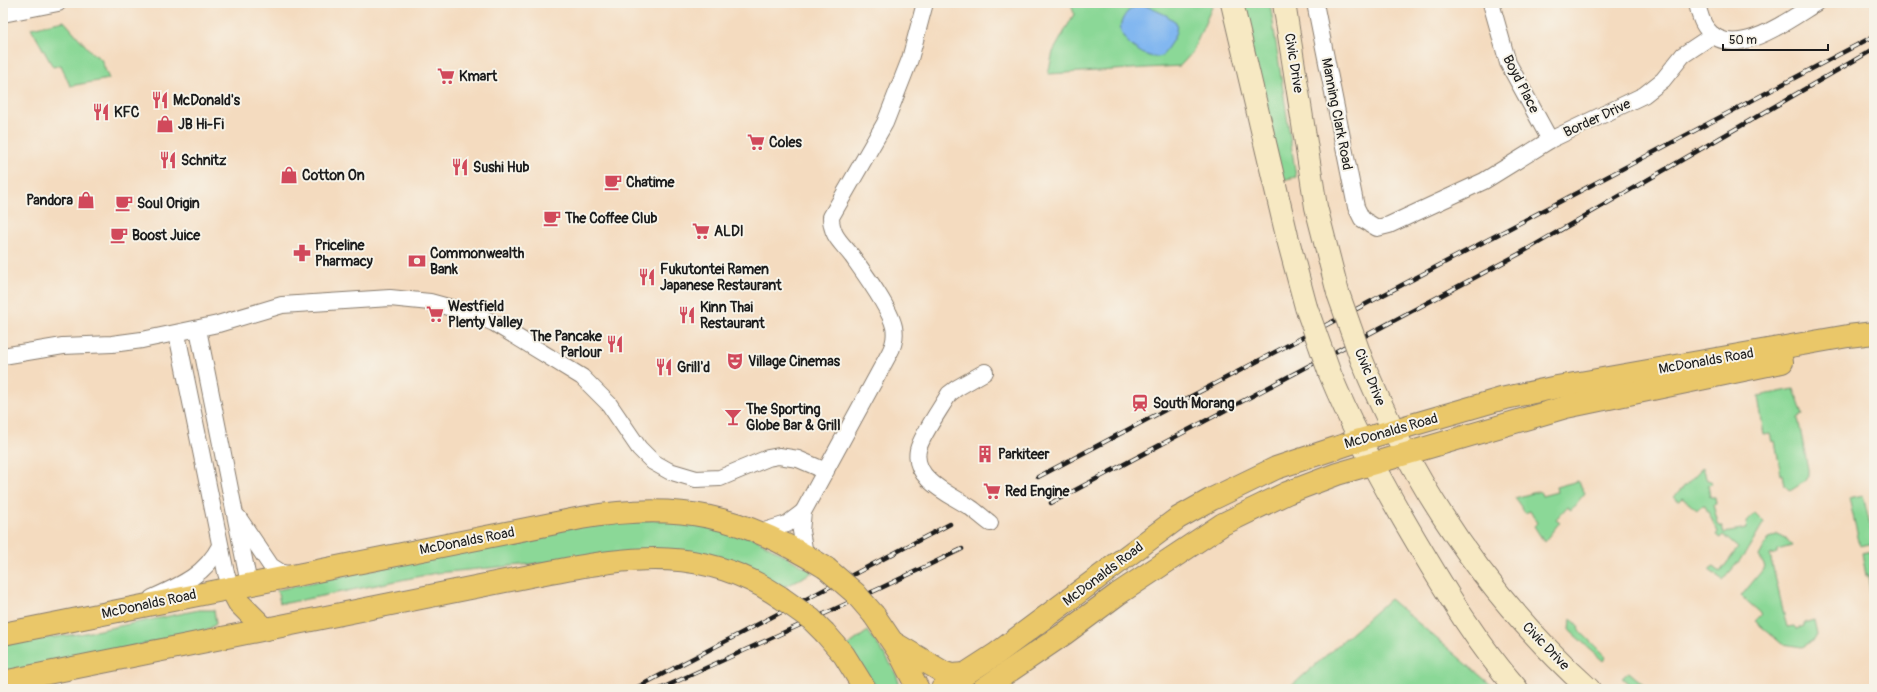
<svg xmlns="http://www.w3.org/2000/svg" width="1877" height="692" font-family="Pangolin,sans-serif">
<rect width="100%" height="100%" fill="#f7f3e8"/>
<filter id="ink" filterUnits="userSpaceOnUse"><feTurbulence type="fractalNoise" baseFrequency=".025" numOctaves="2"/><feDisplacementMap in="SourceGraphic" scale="8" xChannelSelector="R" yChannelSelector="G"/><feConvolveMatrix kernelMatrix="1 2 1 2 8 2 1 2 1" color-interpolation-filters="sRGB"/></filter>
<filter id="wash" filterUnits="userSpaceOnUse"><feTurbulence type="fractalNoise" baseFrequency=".012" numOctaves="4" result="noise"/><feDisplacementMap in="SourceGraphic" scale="16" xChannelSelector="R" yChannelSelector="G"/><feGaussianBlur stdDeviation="0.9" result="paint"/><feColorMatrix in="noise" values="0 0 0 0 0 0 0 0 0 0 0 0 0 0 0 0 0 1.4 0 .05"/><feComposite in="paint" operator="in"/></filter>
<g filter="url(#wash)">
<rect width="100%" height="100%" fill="#f4dbbf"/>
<g fill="#8bd897" stroke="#547a5a">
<polygon points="1071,3 1212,3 1212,7 1192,53 1180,66 1048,74 1053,52 1074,14"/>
<polygon points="1240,3 1270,3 1296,177 1282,180"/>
<polygon points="64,21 92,53 101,59 109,79 70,86 61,65 53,67 31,28"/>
<polygon points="1794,389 1803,415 1798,418 1808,469 1808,476 1804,482 1790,491 1785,486 1783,474 1781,475 1775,441 1772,442 1770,434 1764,435 1758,396"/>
<polygon points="1703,467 1707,480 1711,481 1712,484 1708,485 1710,497 1715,497 1716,504 1713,505 1719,526 1722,526 1724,533 1747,529 1746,522 1755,513 1764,522 1745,554 1723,580 1709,570 1714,567 1720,572 1738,548 1723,535 1720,538 1716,535 1718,532 1705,506 1700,507 1697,510 1682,498 1679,501 1674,497"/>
<polygon points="1578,481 1585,493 1571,510 1567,507 1556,519 1560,522 1544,542 1534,526 1537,523 1530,511 1525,513 1515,498 1540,491 1542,496 1557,492 1556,487"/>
<polygon points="1863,495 1874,543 1860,546 1849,498"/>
<polygon points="671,519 754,538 813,572 782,588 750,572 564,561 436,573 287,603 280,603 277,590 596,522"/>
<polygon points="1778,534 1786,538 1792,546 1777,550 1777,553 1770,555 1787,627 1794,626 1796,629 1804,626 1804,623 1814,620 1817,634 1813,641 1802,647 1782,644 1755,621 1762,614 1741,596 1765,567 1759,556 1769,538"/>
<polygon points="1873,551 1874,558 1874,620 1868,576 1866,576 1862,553"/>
<polygon points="1390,599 1496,689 1288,689"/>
<polygon points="199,610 214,610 216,624 207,630 3,675 3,644 85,633"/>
<polygon points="1571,618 1579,627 1578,629 1606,657 1603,661 1570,631"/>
<path d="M868,631C878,646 899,671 900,689C894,689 886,691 881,689C872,686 853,654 847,646Z"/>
<polygon points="1629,672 1649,689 1635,689 1622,678"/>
</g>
<path fill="#82b7f0" stroke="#4f6a86" d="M1142,4L1166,15L1176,22C1178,31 1174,39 1168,47C1166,51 1163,57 1157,57C1146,58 1129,46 1123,36C1115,22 1129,6 1142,4Z"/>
</g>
<g filter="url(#ink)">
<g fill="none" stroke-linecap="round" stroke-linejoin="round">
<g stroke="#887c6e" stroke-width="18">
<g id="minor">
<polyline points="1315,3 1356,207 1362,219 1377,228 1389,225 1484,181 1550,140 1644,95 1663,80 1683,55 1713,35"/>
<polyline points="1491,3 1508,63 1550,140"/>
<path d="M1697,3C1699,12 1701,22 1707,29C1733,63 1790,19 1816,3"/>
<polyline points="3,14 58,3"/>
<polyline points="198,329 249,584"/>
<polyline points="177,334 226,573 231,588"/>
<polyline points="3,356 63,346 112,344 142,340 218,324 282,305 390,298 430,302 470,313 494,323 582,377 609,404 639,448 653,462 669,471 696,479 720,478 768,458 779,456 798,459 826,471"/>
<path d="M985,372L957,388L949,394C941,408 921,436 918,450C912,480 952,495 971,508C977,512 983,518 990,523"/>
<polyline points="238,517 271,566 282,573 294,575"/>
<polyline points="761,532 787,524 803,512"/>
<path d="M805,554L801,531L803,512L889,354C894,345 896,337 894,327C890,308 864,273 852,256C842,243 831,236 831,217L885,123L910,59L925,3"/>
<path d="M152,598C181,585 205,575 220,546"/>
</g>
</g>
<g stroke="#887c6e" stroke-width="24">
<g id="secondary">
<polyline points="1232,3 1287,236 1306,307"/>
<polyline points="1284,3 1316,207 1338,293"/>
<path d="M1361,358C1412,484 1488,597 1589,689"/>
<path d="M1330,374C1354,432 1384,487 1416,541C1448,595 1476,642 1517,689"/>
</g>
</g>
<g stroke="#887c6e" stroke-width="24">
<g id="primary">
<polyline points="231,588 239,603 265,629"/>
<polyline points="874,615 899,652 918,689"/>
<polyline points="825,633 844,655 865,689"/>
<path d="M3,634L581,518C678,501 743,515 826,568"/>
<polyline points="894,643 943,672 951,675 966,674"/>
<path d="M3,682L550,572C634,556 704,546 780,597"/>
<polyline points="942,689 996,654 1178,518 1212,499 1276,468 1360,440 1501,399 1557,387 1848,336 1874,333"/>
<polyline points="983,689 1064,634 1118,594 1223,524 1287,493 1337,474 1566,407 1782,362"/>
</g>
</g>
<use href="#minor" stroke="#fff" stroke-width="16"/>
<use href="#secondary" stroke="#f7e9c3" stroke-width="22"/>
<use href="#primary" stroke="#eac769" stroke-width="22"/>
<g stroke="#1c1c1c" stroke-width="4.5">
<g id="rail">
<polyline points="1038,477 1874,36"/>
<polyline points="1051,503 1519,254 1874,49"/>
<polyline points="634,689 950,524"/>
<polyline points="660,689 883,587 962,549"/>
</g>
</g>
<use href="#rail" stroke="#f7f3e8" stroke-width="3" stroke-dasharray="9" stroke-linecap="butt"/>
<g stroke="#887c6e" stroke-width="24" stroke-linecap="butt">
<g id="secondary-bridge">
<polyline points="1338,293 1361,358"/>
<polyline points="1306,307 1330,374"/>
</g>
</g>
<g stroke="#887c6e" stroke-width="24" stroke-linecap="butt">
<g id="primary-bridge">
<polyline points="826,568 855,593 874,615"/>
<polyline points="780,597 811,619 825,633"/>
</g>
</g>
<use href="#secondary-bridge" stroke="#f7e9c3" stroke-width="22"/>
<use href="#primary-bridge" stroke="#eac769" stroke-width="22"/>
</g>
</g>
<defs>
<g id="supermarket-bare" transform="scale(1.38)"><path d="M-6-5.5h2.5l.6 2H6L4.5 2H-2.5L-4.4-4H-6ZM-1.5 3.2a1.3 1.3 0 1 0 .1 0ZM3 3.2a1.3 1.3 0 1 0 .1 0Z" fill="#d1495b" stroke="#f7f3e8" stroke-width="2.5" paint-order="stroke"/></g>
<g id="restaurant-bare" transform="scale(1.38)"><path d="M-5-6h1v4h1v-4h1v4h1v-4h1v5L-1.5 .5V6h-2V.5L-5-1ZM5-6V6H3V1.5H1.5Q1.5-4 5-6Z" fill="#d1495b" stroke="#f7f3e8" stroke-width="2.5" paint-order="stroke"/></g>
<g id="shop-bare" transform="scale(1.38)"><path d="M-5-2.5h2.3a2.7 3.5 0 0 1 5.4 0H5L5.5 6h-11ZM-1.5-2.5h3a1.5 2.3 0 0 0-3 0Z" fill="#d1495b" stroke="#f7f3e8" stroke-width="2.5" paint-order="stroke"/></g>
<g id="cafe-bare" transform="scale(1.38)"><path d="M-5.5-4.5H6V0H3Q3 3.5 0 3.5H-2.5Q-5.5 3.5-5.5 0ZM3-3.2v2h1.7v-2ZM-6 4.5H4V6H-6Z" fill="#d1495b" stroke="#f7f3e8" stroke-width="2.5" paint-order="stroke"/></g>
<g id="pharmacy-bare" transform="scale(1.38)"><path d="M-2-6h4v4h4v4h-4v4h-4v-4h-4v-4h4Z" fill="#d1495b" stroke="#f7f3e8" stroke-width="2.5" paint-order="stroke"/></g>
<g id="bank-bare" transform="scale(1.38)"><path d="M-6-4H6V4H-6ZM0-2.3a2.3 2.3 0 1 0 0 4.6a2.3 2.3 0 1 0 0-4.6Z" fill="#d1495b" stroke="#f7f3e8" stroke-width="2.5" paint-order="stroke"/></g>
<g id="theatre-bare" transform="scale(1.38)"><path d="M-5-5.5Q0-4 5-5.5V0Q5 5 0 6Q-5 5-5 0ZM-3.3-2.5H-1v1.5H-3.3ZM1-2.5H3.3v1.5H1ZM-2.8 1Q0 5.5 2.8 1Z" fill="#d1495b" stroke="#f7f3e8" stroke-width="2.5" paint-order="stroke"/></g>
<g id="station-bare" transform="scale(1.38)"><path d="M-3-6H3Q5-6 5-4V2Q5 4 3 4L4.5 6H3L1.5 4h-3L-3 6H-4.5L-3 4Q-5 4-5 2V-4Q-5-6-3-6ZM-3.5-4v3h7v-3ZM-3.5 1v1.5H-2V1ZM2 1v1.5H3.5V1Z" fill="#d1495b" stroke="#f7f3e8" stroke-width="2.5" paint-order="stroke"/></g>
<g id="bar-bare" transform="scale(1.38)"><path d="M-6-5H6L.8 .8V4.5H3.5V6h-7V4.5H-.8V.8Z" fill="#d1495b" stroke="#f7f3e8" stroke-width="2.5" paint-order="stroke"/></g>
<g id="building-bare" transform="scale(1.38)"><path d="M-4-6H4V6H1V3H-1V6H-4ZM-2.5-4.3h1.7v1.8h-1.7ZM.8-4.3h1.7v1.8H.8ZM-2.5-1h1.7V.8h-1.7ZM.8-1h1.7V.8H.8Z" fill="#d1495b" stroke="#f7f3e8" stroke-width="2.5" paint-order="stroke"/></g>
</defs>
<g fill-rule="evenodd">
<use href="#supermarket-bare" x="446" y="76"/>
<use href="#restaurant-bare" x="160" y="100"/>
<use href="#restaurant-bare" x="101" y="112"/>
<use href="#shop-bare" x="165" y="124"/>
<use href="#supermarket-bare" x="756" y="142"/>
<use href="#restaurant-bare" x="168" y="160"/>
<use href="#restaurant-bare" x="460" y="167"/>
<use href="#shop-bare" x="289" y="175"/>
<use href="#cafe-bare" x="613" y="182"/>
<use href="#shop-bare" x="86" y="200"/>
<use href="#cafe-bare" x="124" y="203"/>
<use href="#cafe-bare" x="552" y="218"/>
<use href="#supermarket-bare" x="701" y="231"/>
<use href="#cafe-bare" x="119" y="235"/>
<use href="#pharmacy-bare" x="302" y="253"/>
<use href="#bank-bare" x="417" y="261"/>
<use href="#restaurant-bare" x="647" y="277"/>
<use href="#supermarket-bare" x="435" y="314"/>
<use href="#restaurant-bare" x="687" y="315"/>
<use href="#restaurant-bare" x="615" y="344"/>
<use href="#theatre-bare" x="735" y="361"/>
<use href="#restaurant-bare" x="664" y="367"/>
<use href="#station-bare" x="1140" y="403"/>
<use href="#bar-bare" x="733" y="417"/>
<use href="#building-bare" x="985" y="454"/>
<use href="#supermarket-bare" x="992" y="491"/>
</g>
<g text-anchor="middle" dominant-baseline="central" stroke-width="4" stroke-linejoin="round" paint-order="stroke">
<g font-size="14" fill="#1c1c1c" stroke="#f7f3e8">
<text transform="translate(1294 63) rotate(81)">Civic Drive</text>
<text transform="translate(1521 84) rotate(63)">Boyd Place</text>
<text transform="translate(1337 114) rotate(79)">Manning Clark Road</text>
<text transform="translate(1597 118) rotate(-25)">Border Drive</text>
<text transform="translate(1706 361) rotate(-10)">McDonalds Road</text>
<text transform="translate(1370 377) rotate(68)">Civic Drive</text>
<text transform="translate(1391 431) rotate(-16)">McDonalds Road</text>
<text transform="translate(467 541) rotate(-11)">McDonalds Road</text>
<text transform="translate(1103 574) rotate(-37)">McDonalds Road</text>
<text transform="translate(149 604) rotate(-12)">McDonalds Road</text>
<text transform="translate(1546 646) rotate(46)">Civic Drive</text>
</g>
<g font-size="14" font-weight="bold" fill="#1c1c1c" stroke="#f7f3e8" text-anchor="start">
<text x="459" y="76">Kmart</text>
<text x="173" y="100">McDonald's</text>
<text x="114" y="112">KFC</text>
<text x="178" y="124">JB Hi-Fi</text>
<text x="769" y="142">Coles</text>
<text x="181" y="160">Schnitz</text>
<text x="473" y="167">Sushi Hub</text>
<text x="302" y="175">Cotton On</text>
<text x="626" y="182">Chatime</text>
<text x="73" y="200" text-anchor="end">Pandora</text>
<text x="137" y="203">Soul Origin</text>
<text x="565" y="218">The Coffee Club</text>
<text x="714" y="231">ALDI</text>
<text x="132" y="235">Boost Juice</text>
<text x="315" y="245">Priceline<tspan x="315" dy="16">Pharmacy</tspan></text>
<text x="430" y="253">Commonwealth<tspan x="430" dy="16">Bank</tspan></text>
<text x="660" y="269">Fukutontei Ramen<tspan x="660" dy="16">Japanese Restaurant</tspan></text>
<text x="448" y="306">Westfield<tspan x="448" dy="16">Plenty Valley</tspan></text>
<text x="700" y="307">Kinn Thai<tspan x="700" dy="16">Restaurant</tspan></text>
<text x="602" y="336" text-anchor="end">The Pancake<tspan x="602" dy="16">Parlour</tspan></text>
<text x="748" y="361">Village Cinemas</text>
<text x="677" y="367">Grill'd</text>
<text x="1153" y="403">South Morang</text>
<text x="746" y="409">The Sporting<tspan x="746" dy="16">Globe Bar &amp; Grill</tspan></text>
<text x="998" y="454">Parkiteer</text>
<text x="1005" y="491">Red Engine</text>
</g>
</g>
<rect width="1877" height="692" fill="none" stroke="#f7f3e8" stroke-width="16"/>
<path d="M1723 44v6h105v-6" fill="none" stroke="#1c1c1c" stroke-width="2"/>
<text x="1729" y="44" font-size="12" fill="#1c1c1c" stroke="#f7f3e8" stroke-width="3" paint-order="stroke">50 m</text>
</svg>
